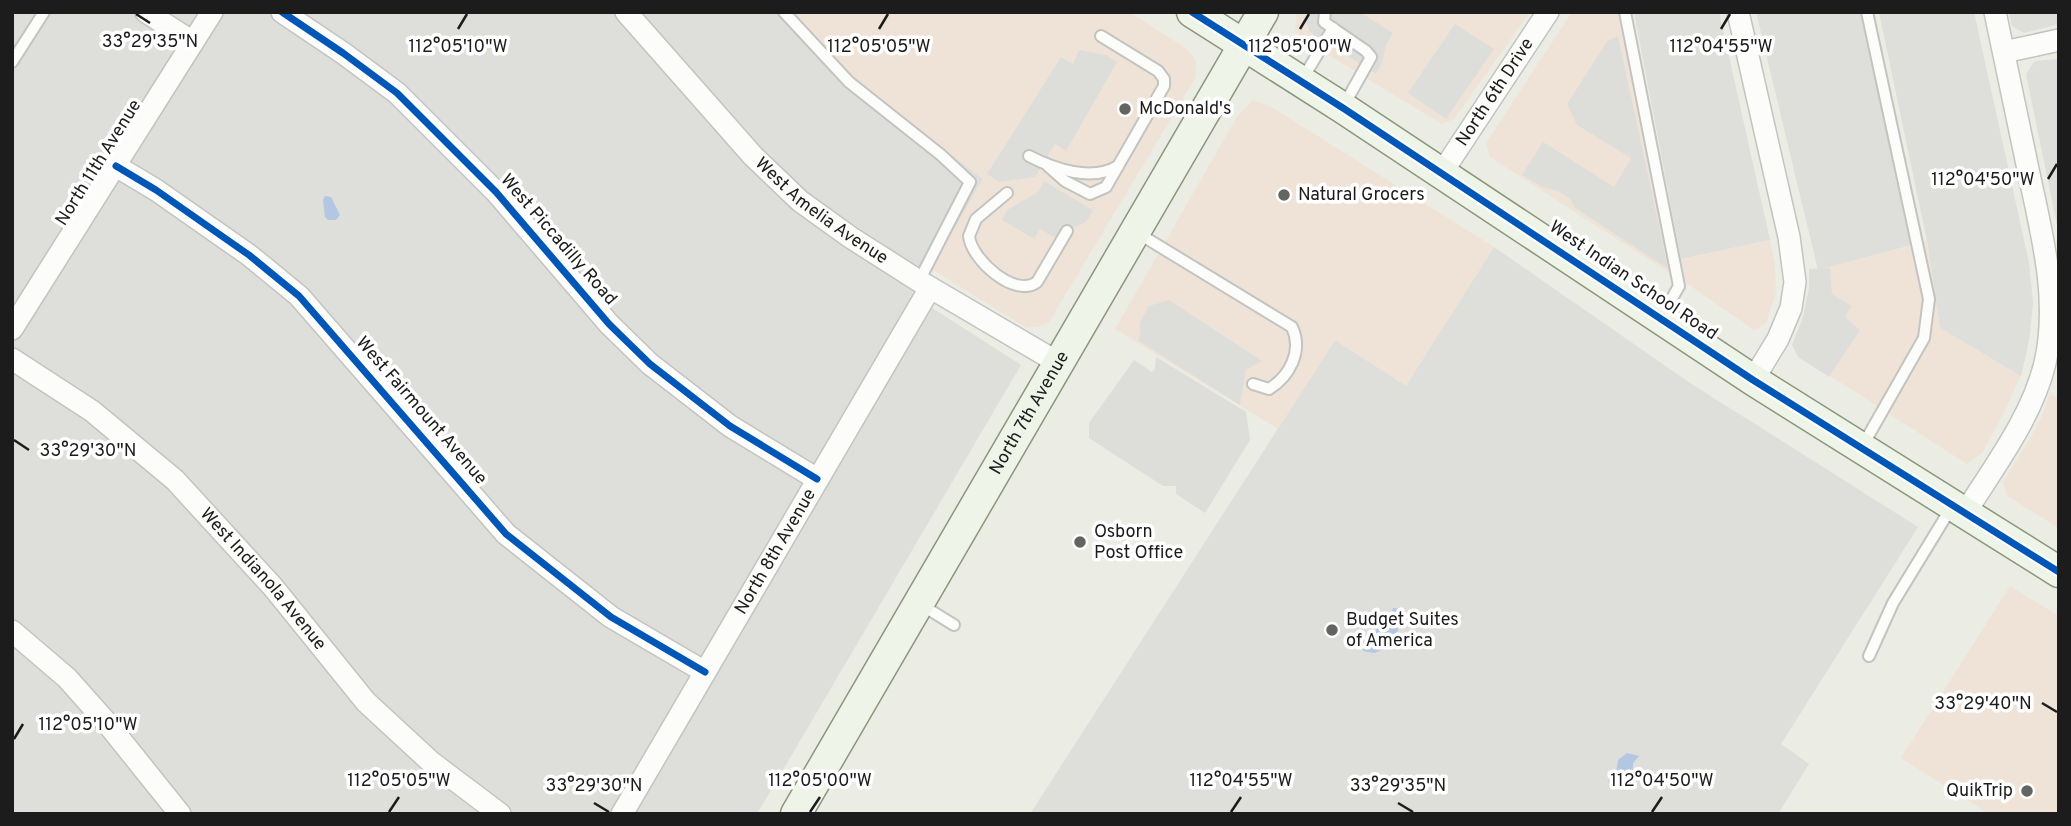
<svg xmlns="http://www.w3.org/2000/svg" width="2071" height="826" font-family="Overpass,sans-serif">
<rect width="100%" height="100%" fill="#ebece4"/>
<g fill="#dededa">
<polygon points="12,12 792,12 852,76 983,179 915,297 1021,365 757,814 12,814"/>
<polygon points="1634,12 1719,12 1770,240 1681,259"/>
<polygon points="1756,12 1860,12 1912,245 1818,270"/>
<polygon points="1879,12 1974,12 2029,263 2033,303 2029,341 2021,376 1940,328 1927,241"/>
<polygon points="2009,12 2059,12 2059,24 2024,33 2012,26"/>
<polygon points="2059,59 2059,235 2026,74 2035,61"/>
<polygon points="1494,247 1690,383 1918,527 1781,744 1809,764 1778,814 1030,814 1335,340 1406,385"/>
</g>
<g fill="#efe3d7">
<polygon points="792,12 1129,12 1181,45 1193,56 1196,62 1196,77 1049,322 1041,326 1027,328 931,269 983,179 852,76"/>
<polygon points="1297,12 1530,12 1454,119 1442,124 1302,39 1295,28"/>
<polygon points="1572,12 1622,12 1671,274 1490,157 1486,143"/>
<polygon points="1253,100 1273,108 1494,247 1406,386 1335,340 1278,429 1115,329 1238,115"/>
<polygon points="1770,240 1775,265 1776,293 1766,323 1758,329 1754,330 1685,282 1681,259"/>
<polygon points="1927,241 1940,328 2021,376 1999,422 1982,453 1967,464 1801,357 1818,270"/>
<polygon points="2050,394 2059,399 2059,528 2007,496 2003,482 2038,425"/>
<polygon points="2010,586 2059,616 2059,814 1989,814 1901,758"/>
</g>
<g fill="#dddeda">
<polygon points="1307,12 1360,12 1393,33 1386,45 1382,63 1376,74 1310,32 1305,20"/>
<polygon points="1455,24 1494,49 1446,119 1408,93"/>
<polygon points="1618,36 1649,179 1668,269 1574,207 1571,200 1558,191 1542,187 1522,175 1543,142 1614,187 1631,158 1577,125 1567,104 1608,40"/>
<polygon points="1079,50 1106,55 1117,62 1066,151 1055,144 1035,177 999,182 987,174 1061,57 1073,64"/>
<polygon points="1044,181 1093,210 1086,222 1054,237 1040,229 1034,239 1002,220 1007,210 1038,192"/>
<polygon points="1830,268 1832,294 1852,306 1846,314 1847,319 1860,330 1829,377 1798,357 1792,345 1803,317 1809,288 1809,269"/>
<polygon points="1169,300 1262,361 1246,370 1240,405 1139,341 1140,322 1149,306"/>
<polygon points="1156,357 1246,412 1250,440 1205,513 1176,494 1176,486 1163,486 1089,438 1089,423 1134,360 1152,372 1155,369"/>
</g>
<g fill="#b3c7e2">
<polygon points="325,196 331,197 340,215 336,220 328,220 325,217 323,200"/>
<polygon points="1393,608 1399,609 1406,614 1407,618 1399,625 1394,643 1375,653 1363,651 1363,648 1359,646 1359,639 1370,638 1376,631 1377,625 1383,620 1391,617"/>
<path d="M1627,753L1639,756L1633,763V782L1630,785L1627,783C1622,789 1613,787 1608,781L1616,774L1618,760Z"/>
</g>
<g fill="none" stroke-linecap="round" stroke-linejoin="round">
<g stroke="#c3c4c0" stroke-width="14">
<g id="service">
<polyline points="784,12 849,82 941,155 970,182 919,281"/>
<polyline points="1325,12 1324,22 1366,51 1371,57 1343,107"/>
<polyline points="1625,12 1679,286 1661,318"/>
<polyline points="12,62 44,12"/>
<polyline points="1302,80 1333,28"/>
<path d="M1029,156C1054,169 1092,182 1118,166"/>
<polyline points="1048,166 1065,181 1090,194 1106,187 1164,86 1164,79 1158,71 1101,36"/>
<path d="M1007,193L976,219L969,236C971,259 1015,299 1037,282L1067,231"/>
<path d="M1136,232L1292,327C1303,351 1290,376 1269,389L1253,384"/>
<polyline points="1863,445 1924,338 1929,299 1867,12"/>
<polyline points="920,604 954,625"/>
<polyline points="1869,656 1893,603 1951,508"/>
</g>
</g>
<g stroke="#c3c4c0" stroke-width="24">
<g id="minor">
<polyline points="146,12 193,42"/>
<polyline points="282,12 343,53 397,93 496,192 609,324 650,364 730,426 817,479"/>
<path id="s1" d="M626,12L753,156L800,201L850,237L919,281L1057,362"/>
<polyline points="1738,12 1789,237 1795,282 1791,308 1778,339 1753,380"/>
<polyline points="2004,52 2059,40"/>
<polyline points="116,166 156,190 249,255 299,296 506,534 611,617 705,672"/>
<path id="s2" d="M1441,174L1548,12"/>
<polyline points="12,329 212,12"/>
<path id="s3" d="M12,359L92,411L175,480L273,587L366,702L431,762L500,814"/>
<path d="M1965,513C1994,467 2032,417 2045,363C2060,298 2041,232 2028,169C2017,116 2006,64 1995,12"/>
<polyline points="12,631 67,678 107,723 180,814"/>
<path id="s4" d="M622,814L930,288"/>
</g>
</g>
<g stroke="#8b967c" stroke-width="33">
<g id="secondary">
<polyline points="1192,12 1343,108 1753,380 2059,572"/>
<path id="s5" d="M796,814L1263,12"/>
</g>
</g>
<use href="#service" stroke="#fcfcfb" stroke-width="10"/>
<use href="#minor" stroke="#fcfcfb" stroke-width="21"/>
<use href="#secondary" stroke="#eff4e8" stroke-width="30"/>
<g stroke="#fff" stroke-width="11">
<g id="cycleway">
<polyline points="282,12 343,53 397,93 496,192 609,324 650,364 730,426 817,479"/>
<polyline points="1192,12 1343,108 1753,380 2059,572"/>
<polyline points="116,166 156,190 249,255 299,296 506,534 611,617 705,672"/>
</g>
</g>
<use href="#cycleway" stroke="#0057b8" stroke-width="7"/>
</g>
<path fill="none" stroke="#1c1c1c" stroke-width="2.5" d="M136,14L150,23M458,29L467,14M879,29L888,14M1300,29L1309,14M1721,29L1730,14M2048,179L2057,164M14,440L29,450M2042,703L2057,712M14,739L23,724M594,803L609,812M1398,803L1413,812M389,812L399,797M810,812L820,797M1231,812L1241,797M1652,812L1662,797"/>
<g fill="#646562" stroke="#fff" stroke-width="2.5">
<circle cx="1125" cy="109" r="7"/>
<circle cx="1284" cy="195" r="7"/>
<circle cx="1080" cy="542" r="7"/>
<circle cx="1332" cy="630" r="7"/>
<circle cx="2027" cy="791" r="7"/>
</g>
<g text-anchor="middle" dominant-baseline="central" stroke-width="7" stroke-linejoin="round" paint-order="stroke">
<g font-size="18" fill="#1c1c1c" stroke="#fff">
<text stroke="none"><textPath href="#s2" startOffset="98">North 6th Drive</textPath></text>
<text transform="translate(99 163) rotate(-58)">North 11th Avenue</text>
<text stroke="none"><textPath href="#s1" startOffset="280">West Amelia Avenue</textPath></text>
<text transform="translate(558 240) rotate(49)">West Piccadilly Road</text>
<text transform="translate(1633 281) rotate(34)">West Indian School Road</text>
<text transform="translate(421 411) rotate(49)">West Fairmount Avenue</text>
<text stroke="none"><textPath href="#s5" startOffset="464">North 7th Avenue</textPath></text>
<text stroke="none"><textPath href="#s4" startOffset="304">North 8th Avenue</textPath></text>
<text stroke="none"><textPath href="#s3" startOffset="336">West Indianola Avenue</textPath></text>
</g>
<g font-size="18" fill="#1c1c1c" stroke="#fff" text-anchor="start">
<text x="1139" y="109">McDonald's</text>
<text x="1298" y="195">Natural Grocers</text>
<text x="1094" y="532">Osborn<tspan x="1094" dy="21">Post Office</tspan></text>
<text x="1346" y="620">Budget Suites<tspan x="1346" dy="21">of America</tspan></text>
<text x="2013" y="791" text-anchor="end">QuikTrip</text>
</g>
</g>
<g font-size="18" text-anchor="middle" fill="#1c1c1c" stroke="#fff" stroke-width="7" stroke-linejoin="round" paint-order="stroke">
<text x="150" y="47">33°29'35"N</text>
<text x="458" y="52">112°05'10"W</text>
<text x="879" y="52">112°05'05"W</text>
<text x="1300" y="52">112°05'00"W</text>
<text x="1721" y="52">112°04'55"W</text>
<text x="1983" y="185">112°04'50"W</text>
<text x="88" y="456">33°29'30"N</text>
<text x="1983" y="709">33°29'40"N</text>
<text x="88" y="730">112°05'10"W</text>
<text x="399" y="786">112°05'05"W</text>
<text x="820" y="786">112°05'00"W</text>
<text x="1241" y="786">112°04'55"W</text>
<text x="1662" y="786">112°04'50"W</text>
<text x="594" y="791">33°29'30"N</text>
<text x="1398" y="791">33°29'35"N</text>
</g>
<rect width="2071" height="826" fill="none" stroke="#1c1c1c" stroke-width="28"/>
</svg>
